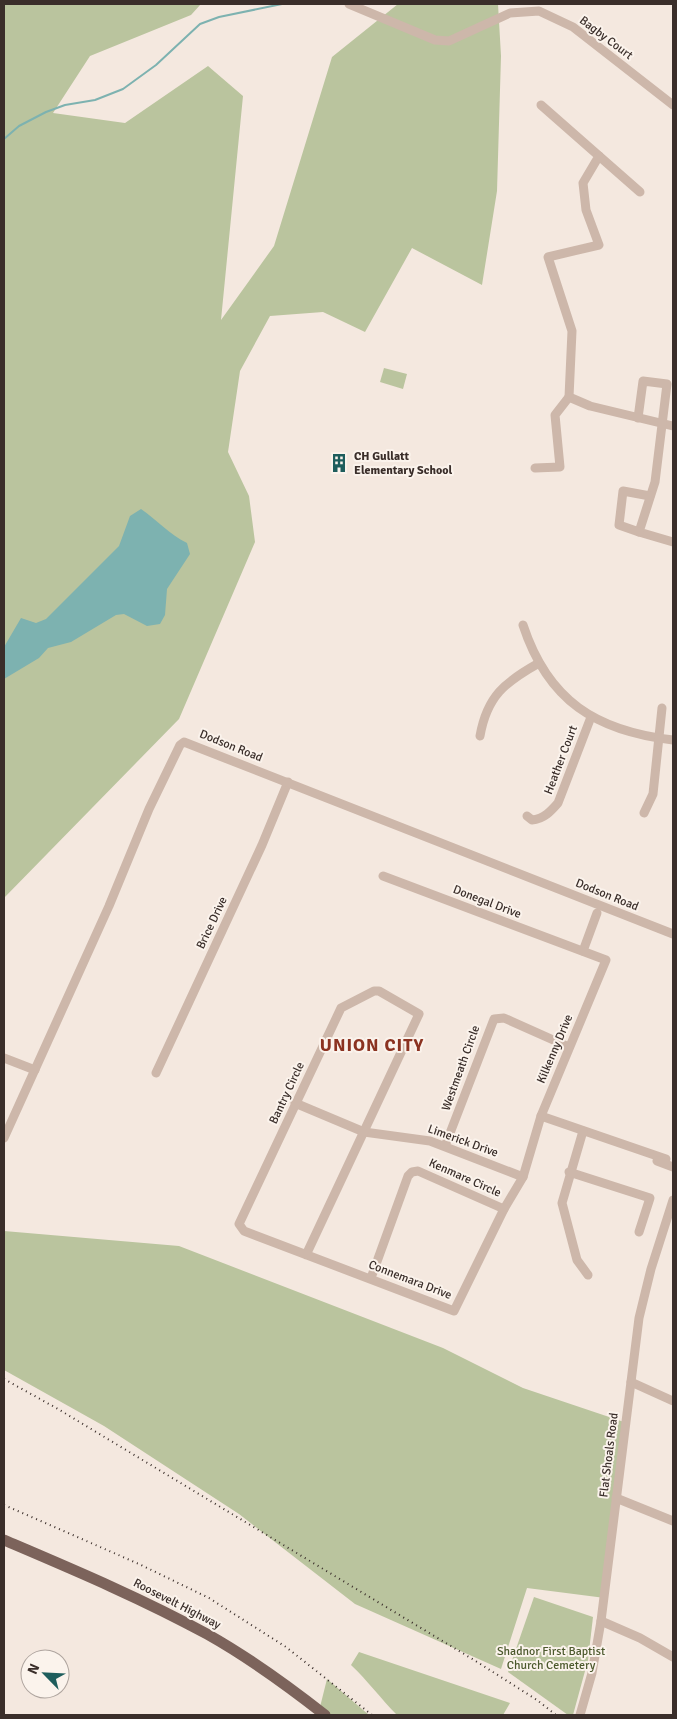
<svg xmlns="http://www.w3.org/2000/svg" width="677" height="1719" font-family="Signika,sans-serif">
<rect width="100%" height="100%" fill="#f4e8df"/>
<g fill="#bac49e">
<polygon points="4,4 201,4 191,15 90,56 53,113 125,123 208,66 243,96 221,320 274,246 332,57 398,4 498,4 501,56 497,191 482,285 412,248 365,332 323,312 270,316 240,371 228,452 249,496 255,542 179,719 4,898"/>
<polygon points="384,368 407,374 403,389 380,382"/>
<polygon points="4,1231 179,1246 443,1348 523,1388 624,1422 605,1598 527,1588 501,1669 355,1604 239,1514 104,1426 4,1370"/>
<polygon points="534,1597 593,1617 588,1660 573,1715 568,1715 508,1672"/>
<path d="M359,1652L510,1703L503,1715H397C381,1699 368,1681 351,1665Z"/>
<polygon points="327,1679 369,1715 318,1715"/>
</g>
<path fill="#7db2b0" d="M141,509C157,520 169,534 187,543L190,554L167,589L165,615L160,624L147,626L124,614L116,615L71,642L48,648L39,658L4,679V647L21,618L36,623L46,619L119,546L130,516Z"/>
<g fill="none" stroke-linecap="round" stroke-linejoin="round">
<polyline stroke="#7db2b0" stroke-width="2" points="4,139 19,126 46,112 65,105 95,100 123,89 156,65 200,24 219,17 282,4"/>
<g stroke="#cdb7aa" stroke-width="9">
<polyline points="349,4 435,40 449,41 510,13 539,11 573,27 673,105"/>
<polyline points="541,105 599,156 583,183 586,210 599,245 548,257 572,331 569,397 590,406 673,426"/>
<polyline points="599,156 640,192"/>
<polyline points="638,418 643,381 667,384 655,482 639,532 673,542"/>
<polyline points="535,468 560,467 555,415 569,397"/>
<polyline points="639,532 619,525 623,491 650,496"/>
<path d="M523,625C548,701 596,731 673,740"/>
<path d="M480,736C487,696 505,682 539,663"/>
<polyline points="644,813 653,794 662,708"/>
<path d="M527,816L532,820C544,819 551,811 558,803L591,717"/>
<polyline points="583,951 597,913"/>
<polyline points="4,1058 35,1070"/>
<polyline points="156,1073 262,845 288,782"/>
<polyline points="295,1103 364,1132 430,1141 523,1177"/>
<polyline points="541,1116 666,1159"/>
<polyline points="583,1131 562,1203 577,1260 588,1275"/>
<polyline points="4,1138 109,906 149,809 180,745 184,742 673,934"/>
<polyline points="445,1146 494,1019 504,1018 569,1047"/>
<polyline points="657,1161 673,1167"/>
<polyline points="569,1172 650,1198 639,1232"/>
<path d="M306,1255L419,1014L379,991H374L341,1008L239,1224L244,1231C314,1258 384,1284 454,1311L504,1209L523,1177L541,1116L606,960L383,876"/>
<polyline points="371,1278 408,1176 412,1172 418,1171 504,1209"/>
<polyline points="631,1382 673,1401"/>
<polyline points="616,1498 673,1521"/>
<polyline points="601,1621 640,1638 673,1657"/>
<polyline points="580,1715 592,1673 601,1621 639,1318 651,1269 673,1200"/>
</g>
<path stroke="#7c635b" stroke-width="11" d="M4,1540C72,1569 141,1598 207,1634C248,1657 288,1686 325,1715"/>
<g stroke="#3a2e2a" stroke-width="2" stroke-dasharray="1 4" stroke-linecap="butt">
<polyline points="4,1379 58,1409 474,1660 537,1700 556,1715"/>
<polyline points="4,1505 139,1564 209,1598 286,1647 372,1715"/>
</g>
</g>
<defs>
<g id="building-bare" transform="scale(1.5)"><path d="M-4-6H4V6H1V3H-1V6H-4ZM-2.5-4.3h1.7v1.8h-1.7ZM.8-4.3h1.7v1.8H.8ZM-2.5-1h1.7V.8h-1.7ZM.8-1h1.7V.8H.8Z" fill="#1e5d5c" stroke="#fbf3ec" stroke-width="2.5" paint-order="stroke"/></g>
</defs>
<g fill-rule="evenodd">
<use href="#building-bare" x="339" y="463"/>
</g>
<g text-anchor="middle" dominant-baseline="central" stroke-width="4" stroke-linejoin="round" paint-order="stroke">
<g font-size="12" fill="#3a2e2a" stroke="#fbf3ec">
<text transform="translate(606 38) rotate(37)">Bagby Court</text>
<text transform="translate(231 746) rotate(22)">Dodson Road</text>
<text transform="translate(561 760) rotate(-69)">Heather Court</text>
<text transform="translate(607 895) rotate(22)">Dodson Road</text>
<text transform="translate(487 902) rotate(21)">Donegal Drive</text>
<text transform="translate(212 923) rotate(-65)">Brice Drive</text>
<text transform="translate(555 1049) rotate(-67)">Kilkenny Drive</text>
<text transform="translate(461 1068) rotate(-70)">Westmeath Circle</text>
<text transform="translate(287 1093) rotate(-65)">Bantry Circle</text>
<text transform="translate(463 1141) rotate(20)">Limerick Drive</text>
<text transform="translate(465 1178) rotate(24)">Kenmare Circle</text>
<text transform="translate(410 1280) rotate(21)">Connemara Drive</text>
<text transform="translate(609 1455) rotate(-83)">Flat Shoals Road</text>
<text transform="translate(177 1604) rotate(27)">Roosevelt Highway</text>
</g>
<g font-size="12" font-weight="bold" fill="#3a2e2a" stroke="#fbf3ec" text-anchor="start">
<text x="354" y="456">CH Gullatt<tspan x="354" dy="14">Elementary School</tspan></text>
</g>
<g font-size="12" fill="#4c592d" stroke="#fbf3ec">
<text x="551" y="1651">Shadnor First Baptist<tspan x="551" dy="14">Church Cemetery</tspan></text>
</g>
<g font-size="18" font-weight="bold" letter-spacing="1" fill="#8b3220" stroke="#fbf3ec">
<text x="372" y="1045">UNION CITY</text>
</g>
</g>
<rect width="677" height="1719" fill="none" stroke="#3a2e2a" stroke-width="10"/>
<g transform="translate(45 1674) rotate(294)"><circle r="24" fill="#fbf3ec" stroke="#aea49e"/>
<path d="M0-4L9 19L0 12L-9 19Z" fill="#1e5d5c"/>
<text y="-8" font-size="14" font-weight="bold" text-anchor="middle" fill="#3a2e2a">N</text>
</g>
</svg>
